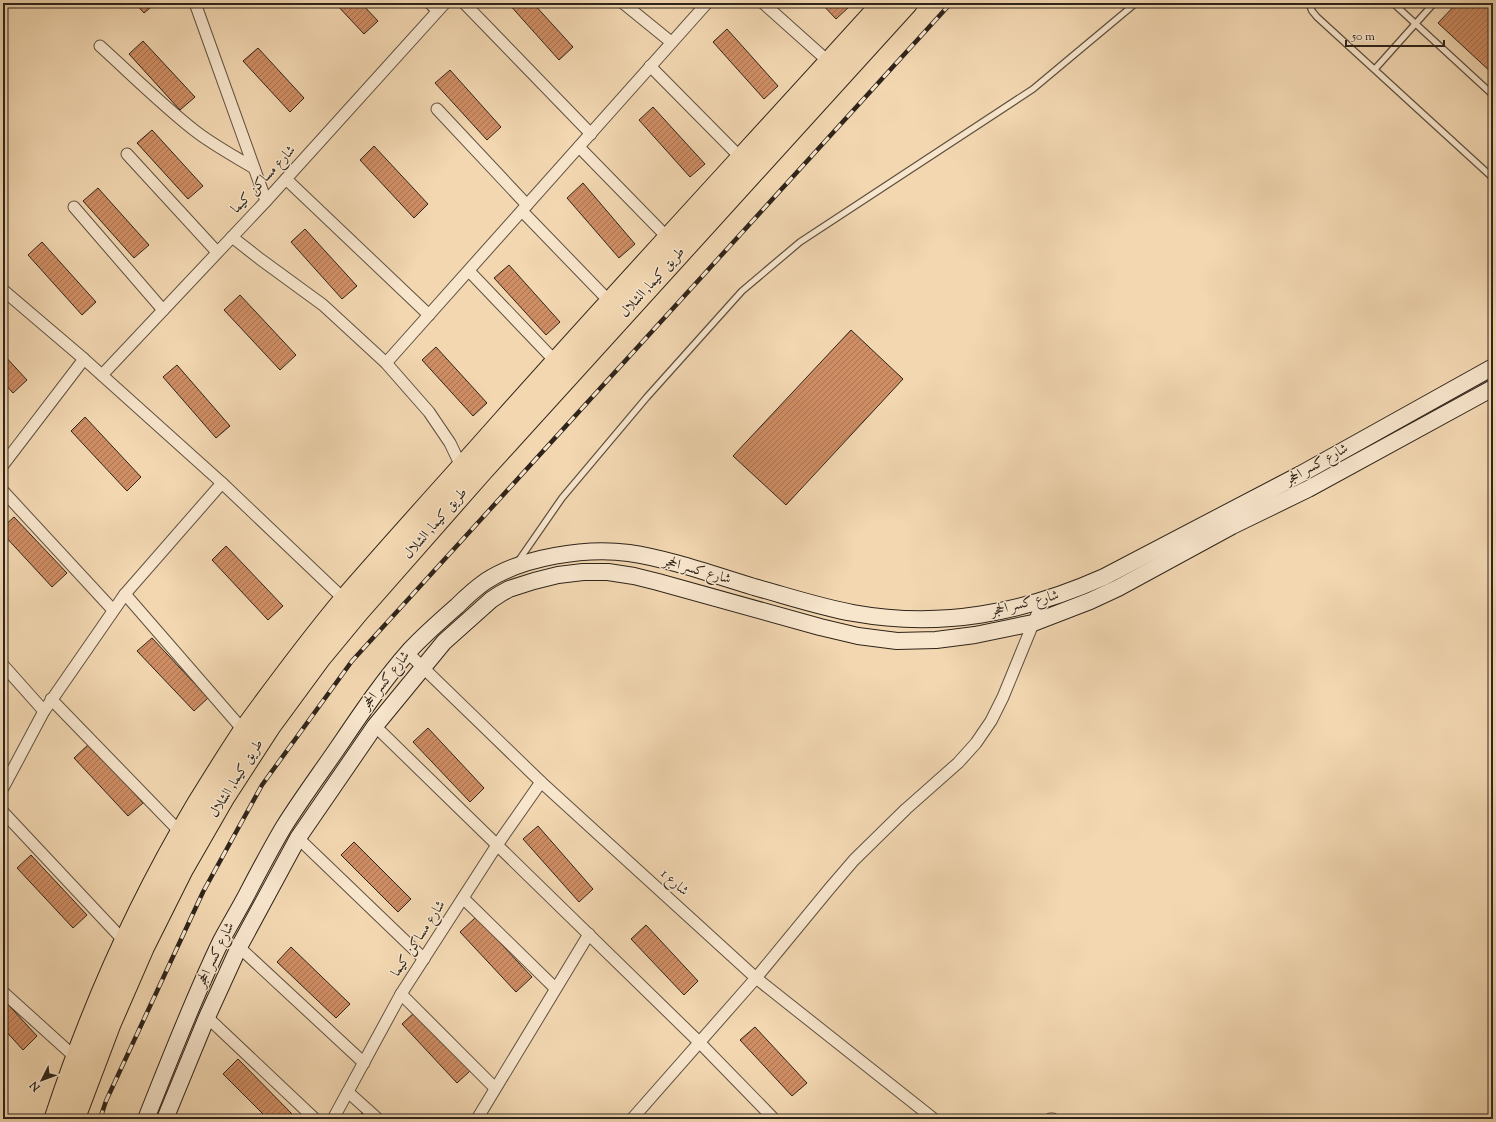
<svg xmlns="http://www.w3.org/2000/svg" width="1496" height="1122" font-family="'Sorts Mill Goudy',Amiri,serif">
<defs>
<pattern id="building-hatch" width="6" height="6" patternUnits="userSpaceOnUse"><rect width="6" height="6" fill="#cf8d64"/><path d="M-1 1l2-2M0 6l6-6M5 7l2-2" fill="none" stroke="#a87352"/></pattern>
</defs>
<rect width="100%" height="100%" fill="#f2d7b1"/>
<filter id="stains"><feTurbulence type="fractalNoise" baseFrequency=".005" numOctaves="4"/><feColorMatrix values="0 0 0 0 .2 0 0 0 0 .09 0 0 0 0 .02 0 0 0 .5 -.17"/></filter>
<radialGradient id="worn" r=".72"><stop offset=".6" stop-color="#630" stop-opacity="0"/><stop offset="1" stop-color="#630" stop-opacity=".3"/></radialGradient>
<g fill="url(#building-hatch)" stroke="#2f241a">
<polygon points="135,3 156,3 144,13"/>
<polygon points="335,3 361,3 378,21 364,34"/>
<polygon points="508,3 533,3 573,47 559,60"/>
<polygon points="821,3 845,3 849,7 836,19"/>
<polygon points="1457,3 1484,3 1493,12 1493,74 1438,23"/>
<polygon points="727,29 778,86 764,99 713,42"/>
<polygon points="143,41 195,97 180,110 129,54"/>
<polygon points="258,48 304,98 290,112 243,61"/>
<polygon points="450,70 501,127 487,140 435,83"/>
<polygon points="653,107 705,164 690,177 639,120"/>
<polygon points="152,130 203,186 188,199 137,143"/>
<polygon points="374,146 428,204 414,218 360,160"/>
<polygon points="583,183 635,244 619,258 567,198"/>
<polygon points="98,188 149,245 134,258 83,201"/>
<polygon points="305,229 357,286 342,299 291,242"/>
<polygon points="42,242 96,302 82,315 28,255"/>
<polygon points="509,265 560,322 546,335 494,278"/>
<polygon points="240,295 296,355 280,370 224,310"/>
<polygon points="851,330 903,379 786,505 733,456"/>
<polygon points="436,347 487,403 473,416 422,360"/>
<polygon points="3,354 27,380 13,393 3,382"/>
<polygon points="177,365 230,426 216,438 163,377"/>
<polygon points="85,417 141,477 127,491 71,431"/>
<polygon points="14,517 67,573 52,587 3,534 3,527"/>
<polygon points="226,546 283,606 268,620 212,560"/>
<polygon points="152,638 208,698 194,711 137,651"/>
<polygon points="428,728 484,788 470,802 413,742"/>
<polygon points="89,744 143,803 128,816 74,758"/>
<polygon points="538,826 593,889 579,902 523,839"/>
<polygon points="354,842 411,899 398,912 341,855"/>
<polygon points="31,855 87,915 73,928 17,868"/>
<polygon points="476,917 532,977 516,992 460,932"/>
<polygon points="646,925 698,981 684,995 631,939"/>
<polygon points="291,947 350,1004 336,1018 277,962"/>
<polygon points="3,999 37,1036 23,1050 3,1028"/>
<polygon points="416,1011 470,1071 457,1083 402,1024"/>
<polygon points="755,1027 807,1083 792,1096 740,1040"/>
<polygon points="238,1059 294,1116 291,1119 268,1119 223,1074"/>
<polygon points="362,1113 368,1119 356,1119"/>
</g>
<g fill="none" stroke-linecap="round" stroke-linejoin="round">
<g stroke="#605140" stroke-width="8">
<g id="lane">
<polyline points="426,3 436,13"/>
<polyline points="1309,3 1312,11 1317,17 1493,178"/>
<polyline points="1393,3 1493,95"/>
<polyline points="1375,69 1434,3"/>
<polyline points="517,563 562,498 647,397 742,291 800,242 1033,89 1136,3"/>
</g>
</g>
<g stroke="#605140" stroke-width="13">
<g id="street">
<polyline points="195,3 266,201"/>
<polyline points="464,3 591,134"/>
<polyline points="623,3 671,42"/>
<polyline points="763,3 829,62"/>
<path d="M100,46C131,74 161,104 194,130C213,145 234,156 254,168"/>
<polyline points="650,66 741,158"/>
<polyline points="437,109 527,205"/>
<polyline points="579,147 668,238"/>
<polyline points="127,154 217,252"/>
<polyline points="286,179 429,315"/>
<polyline points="74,207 163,310"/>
<polyline points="522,211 610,302"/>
<polyline points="232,237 260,259 323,305 386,363 429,412 450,443 462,468"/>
<polyline points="469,271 556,362"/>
<polyline points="3,290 84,359 222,483 347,602"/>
<polyline points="386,363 707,3"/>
<polyline points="102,375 266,201 445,3"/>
<polyline points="3,465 84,359"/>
<polyline points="3,491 113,610"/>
<polyline points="125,594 244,731"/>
<polyline points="408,653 541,782 756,978 934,1119"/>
<polyline points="3,665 44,711"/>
<polyline points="51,699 181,833"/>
<polyline points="375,726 700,1043 774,1119"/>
<polyline points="3,788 44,711 125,594 222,483"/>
<polyline points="3,812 125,942"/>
<polyline points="298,838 424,959"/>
<polyline points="463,898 555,988"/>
<polyline points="239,947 364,1063"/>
<polyline points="3,992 76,1058"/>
<polyline points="401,994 495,1088"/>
<polyline points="207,1017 315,1119"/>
<polyline points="348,1092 378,1119"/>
<polyline points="333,1119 401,994 497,845 541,782"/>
<polyline points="477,1119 589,934"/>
<polyline points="632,1119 756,978 830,888 854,860 906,809 958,763 976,743 991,721 1003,697 1042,602"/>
<polyline points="1050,1119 1053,1119"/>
</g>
</g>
<g stroke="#2f241a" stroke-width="18">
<g id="secondary">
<path d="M146,1119C170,1059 193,999 221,941C229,926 238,911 246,896C258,873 270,850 283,828C301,799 322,771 341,743C362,712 385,678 410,650C425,634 441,620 457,606C466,597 476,588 486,581C523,557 586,547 629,553C670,559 714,575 754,587C787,596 820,607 853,613C941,629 1023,613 1104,577L1301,474L1493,367"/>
<polyline points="165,1119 207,1017 239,947 298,838 375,726 444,642 491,600 500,594 509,589 534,581 558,575 583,572 608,572 634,576 658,582 820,627 858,636 897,641 936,640 975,635 1033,623 1090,601 1118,588 1232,526 1308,489 1493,388"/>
</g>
</g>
<g stroke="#2f241a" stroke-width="23">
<g id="highway">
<path d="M55,1119C91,1009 138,904 197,805C213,779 229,753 246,728C278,684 310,641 345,599C397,539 451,480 504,420C629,280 757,142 883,3"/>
<polyline points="74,1119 110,1024 144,946 182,870 224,797 270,726 320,658 358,612 482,471 907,3"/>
</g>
</g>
<use href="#lane" stroke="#f7e5cc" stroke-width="5.5"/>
<use href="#street" stroke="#f7e5cc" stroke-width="11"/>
<use href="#secondary" stroke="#f7e5cc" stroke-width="16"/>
<use href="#highway" stroke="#f2d7b1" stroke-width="21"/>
<g stroke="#2f241a" stroke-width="4.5">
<polyline id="rail" points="100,1119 106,1101 203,892 262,785 352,661 951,3"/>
</g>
<use href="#rail" stroke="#f7e5cc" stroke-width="3" stroke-dasharray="9" stroke-linecap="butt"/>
</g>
<g text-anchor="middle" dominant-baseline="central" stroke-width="3" stroke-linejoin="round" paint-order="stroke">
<g font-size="14" fill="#2f241a" stroke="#f7e5cc">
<text transform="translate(264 180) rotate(-47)">شارع مساكن كيما</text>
<text transform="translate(653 283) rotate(-48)">طريق كيما, الشلال</text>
<text transform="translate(1317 465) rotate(-29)">شارع كسر الحجر</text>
<text transform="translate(436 524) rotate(-49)">طريق كيما, الشلال</text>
<text transform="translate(697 571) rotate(16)">شارع كسر الحجر</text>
<text transform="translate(1025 604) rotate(-14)">شارع كسر الحجر</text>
<text transform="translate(386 681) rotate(-52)">شارع كسر الحجر</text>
<text transform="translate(237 779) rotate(-58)">طريق كيما, الشلال</text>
<text transform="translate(674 883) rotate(42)">شارع 1</text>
<text transform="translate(419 939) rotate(-57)">شارع مساكن كيما</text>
<text transform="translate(216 955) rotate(-64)">شارع كسر الحجر</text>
</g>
</g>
<rect width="1496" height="1122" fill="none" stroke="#f2d7b1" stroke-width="16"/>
<rect x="4" y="4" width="1488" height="1114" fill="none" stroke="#2f241a" stroke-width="2"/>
<rect x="8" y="8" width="1480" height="1106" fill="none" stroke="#2f241a"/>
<g transform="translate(42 1080) rotate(228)" stroke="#f7e5cc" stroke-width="3" paint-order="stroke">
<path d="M0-3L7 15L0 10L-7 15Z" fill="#2f241a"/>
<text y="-6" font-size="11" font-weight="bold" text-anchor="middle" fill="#2f241a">N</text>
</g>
<path d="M1346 40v6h98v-6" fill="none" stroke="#2f241a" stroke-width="2"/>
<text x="1352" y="40" font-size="12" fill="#2f241a" stroke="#f7e5cc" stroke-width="3" paint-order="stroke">50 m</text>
<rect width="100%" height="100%" filter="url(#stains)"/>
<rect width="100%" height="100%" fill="url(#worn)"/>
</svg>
